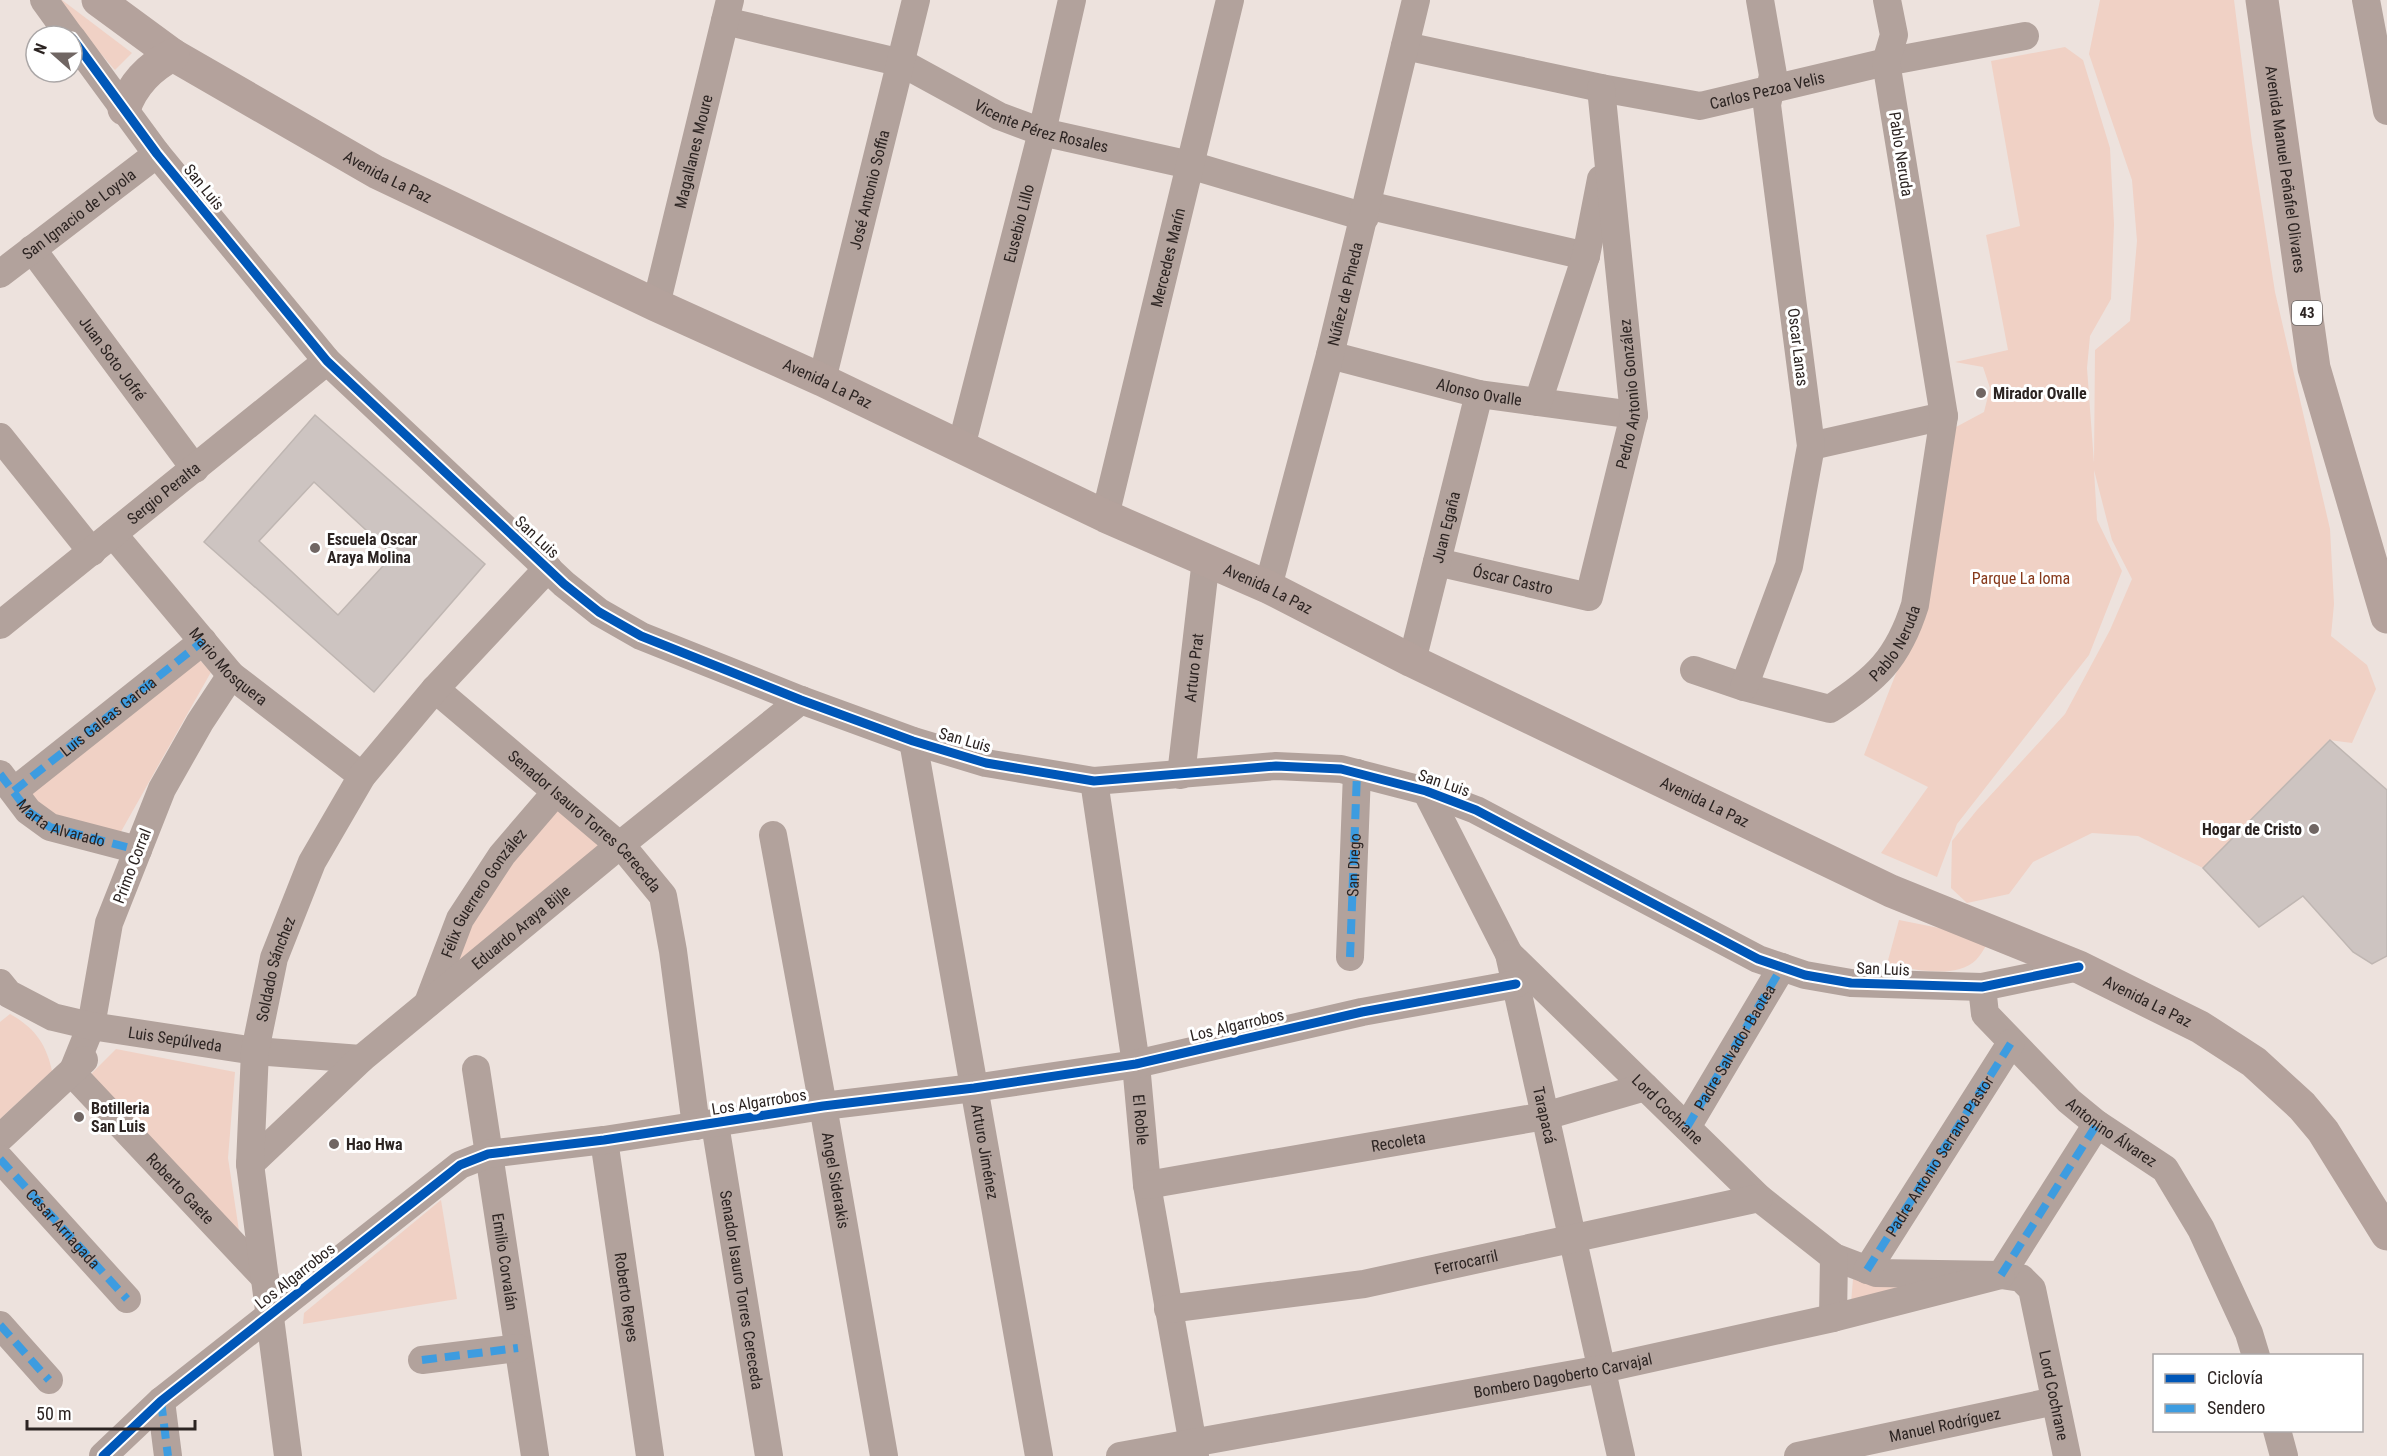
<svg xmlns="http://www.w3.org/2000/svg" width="2387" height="1456" font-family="'Roboto Condensed',sans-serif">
<rect width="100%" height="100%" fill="#ede2dd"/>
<g fill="#f0d1c5">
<polygon points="54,0 62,0 132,53 115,70"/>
<polygon points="2100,0 2234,0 2252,143 2275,292 2330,529 2334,604 2331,636 2367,665 2376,689 2352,743 2329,740 2203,868 2138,836 2092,833 2033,862 2009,894 1967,903 1951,888 1952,841 1977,810 2065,714 2110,630 2132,579 2112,540 2094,470 2097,520 2122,571 2089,655 1957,824 1937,877 1881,853 1928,787 1864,755 1922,607 1956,427 1984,412 1990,388 1983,367 1955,362 2008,350 1986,235 2020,226 1991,61 2065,47 2083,60 2110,148 2114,224 2111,299 2090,336 2087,368 2094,463 2095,350 2130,321 2137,241 2132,180 2089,54"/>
<polygon points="197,657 211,672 118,837 46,815 27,791"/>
<polygon points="555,803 601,845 445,981 478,911"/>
<path d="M1899,920L1939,928L1987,944C1984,949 1980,956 1976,960C1955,980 1912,969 1887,964Z"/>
<path d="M10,1014C35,1028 46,1044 52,1071L0,1119V1022Z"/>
<polygon points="116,1049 235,1072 228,1158 241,1244 88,1077"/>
<polygon points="441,1200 457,1299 303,1324 304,1313"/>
<polygon points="1853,1279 1914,1285 1851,1303"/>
</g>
<g fill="#cdc4c1" stroke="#bfb6b2" stroke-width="1.5" fill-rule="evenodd">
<path d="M315,415L485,564L374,692L204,542ZM314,482L393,555L338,615L259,541Z"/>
<polygon points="2330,740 2387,790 2387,956 2372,964 2353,952 2303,896 2259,927 2203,868"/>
</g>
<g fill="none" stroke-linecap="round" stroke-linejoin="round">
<g stroke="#b2a29c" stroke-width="28">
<polyline points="44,0 70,36"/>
<polyline points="2366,0 2387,111"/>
<path id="s1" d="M725,21L902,63L999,116L1042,132L1190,165L1365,217"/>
<polyline points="72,38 157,154 327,361 564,584 599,612 641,636 801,700 913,741 986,763 1094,781 1276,766 1341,769 1426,791 1476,810 1758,959 1805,975 1851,983 1982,987 2079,967"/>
<path id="s2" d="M1405,46L1601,88L1700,106L1886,62L2025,36"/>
<polyline points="1367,205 1586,256"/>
<path id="s3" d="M32,249L195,469"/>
<path id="s4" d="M0,274L157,154"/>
<path id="s5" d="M656,305L730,0"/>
<path id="s6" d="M1330,355L1479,394L1634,415"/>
<path id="s7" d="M822,380L916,0"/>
<polyline points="1538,402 1586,256 1601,179"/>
<polyline points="0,437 92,552"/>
<polyline points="1811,446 1944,416"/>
<path id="s8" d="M961,447L1042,132L1072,0"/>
<path id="s9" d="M1105,516L1230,0"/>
<path id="s10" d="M113,534L231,675L362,776"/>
<path id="s11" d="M1437,562L1589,597L1634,415L1601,88"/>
<path id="s12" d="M1268,587L1330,355L1416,0"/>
<path id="s13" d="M0,625L327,361"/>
<path id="s14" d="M1412,661L1479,394"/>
<path id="s15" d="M1694,670L1744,687L1830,709C1876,679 1898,659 1915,605L1944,416L1886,62L1894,35L1887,0"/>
<path id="s16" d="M231,675L200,722L162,789L109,923L91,1026L72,1073L265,1278"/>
<polyline points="1744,687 1789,566 1811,446 1767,105 1773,75 1760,0"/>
<path id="s17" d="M435,689L626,851L663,896L673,951L696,1126"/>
<path id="s18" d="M913,741L1039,1456"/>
<path id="s19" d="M0,774L28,811L50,827L138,850"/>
<path id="s20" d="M1181,775L1206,559"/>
<path id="s21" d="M1094,781L1136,1064L1147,1185L1195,1456"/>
<polyline points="14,791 203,641"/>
<path id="s22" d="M1426,791L1509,954L1621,1456"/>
<path id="s23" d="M773,835L823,1106L884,1456"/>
<path id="s24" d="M1509,954L1759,1198L1834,1257L1876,1273L2001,1275L2021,1278L2032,1289L2067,1456"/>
<path id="s25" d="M1350,957L1357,773"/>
<path id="s26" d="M0,983L9,994L53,1017L91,1026L255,1051L361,1059"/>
<path id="s27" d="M1982,987L1985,1014L2069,1101L2097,1124L2165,1169L2201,1229L2249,1333L2256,1356"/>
<path id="s28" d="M428,1003L460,919L502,855L556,792"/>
<path id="s29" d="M476,1069L535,1456"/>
<path id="s30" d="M715,1124L769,1456"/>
<path id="s31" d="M1687,1127L1782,967"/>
<polyline points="0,1138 84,1060"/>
<path id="s32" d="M604,1140L650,1456"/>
<path id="s33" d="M0,1159L127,1299"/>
<path id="s34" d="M250,1164L361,1059L620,845L801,700"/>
<path id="s35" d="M1147,1185L1545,1116L1645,1087"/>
<path id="s36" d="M1867,1270L2011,1043"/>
<polyline points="2001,1275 2097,1124"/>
<path id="s37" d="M1168,1309L1364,1284L1759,1198"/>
<polyline points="1833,1318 1834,1257"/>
<polyline points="0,1325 49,1380"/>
<polyline points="422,1360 518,1348"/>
<polyline points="161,1401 168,1456"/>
<polyline points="2277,1430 2284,1456"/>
<polyline points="103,1456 161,1401 460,1165 488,1154 604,1140 823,1106 974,1088 1136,1064 1362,1012 1516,984"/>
<path id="s38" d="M288,1456L250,1164L255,1051L274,958L312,862L362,776L435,689L548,568"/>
<path id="s39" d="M1120,1456L1602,1369L1833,1318L2001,1275"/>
<path id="s40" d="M1798,1456L2055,1401"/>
</g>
<g stroke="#b4a29c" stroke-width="33">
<path id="s41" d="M98,0L173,55L376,172L656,305L822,380L1105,516L1268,587L1412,661L1891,891L2079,967L2200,1027L2254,1062L2302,1106L2323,1131L2387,1234"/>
<path id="s42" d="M2262,0L2314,368L2387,617"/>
<path d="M124,109C133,84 149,67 173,55"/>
</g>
<g stroke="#3d9ce0" stroke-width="8" stroke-dasharray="15 8" stroke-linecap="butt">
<polyline points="0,774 28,811 50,827 138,850"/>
<path id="s43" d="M14,791L203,641"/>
<polyline points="1350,957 1357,773"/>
<polyline points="1687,1127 1782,967"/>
<polyline points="0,1159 127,1299"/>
<polyline points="1867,1270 2011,1043"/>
<polyline points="2001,1275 2097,1124"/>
<polyline points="0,1325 49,1380"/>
<polyline points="422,1360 518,1348"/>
<polyline points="161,1401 168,1456"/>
</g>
<g stroke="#fff" stroke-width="13">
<g id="cycleway">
<polyline points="72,38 157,154 327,361 564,584 599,612 641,636 801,700 913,741 986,763 1094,781 1276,766 1341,769 1426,791 1476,810 1758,959 1805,975 1851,983 1982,987 2079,967"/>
<polyline points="103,1456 161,1401 460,1165 488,1154 604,1140 823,1106 974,1088 1136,1064 1362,1012 1516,984"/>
</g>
</g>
<use href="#cycleway" stroke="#0057b8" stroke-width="9"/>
</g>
<g fill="#706663" stroke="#fff" stroke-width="2">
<circle cx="1981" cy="393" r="6"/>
<circle cx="315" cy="548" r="6"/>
<circle cx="2314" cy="829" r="6"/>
<circle cx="79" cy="1117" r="6"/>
<circle cx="334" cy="1144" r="6"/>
</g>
<g text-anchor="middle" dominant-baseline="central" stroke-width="6" stroke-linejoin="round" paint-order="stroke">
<rect fill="#fff" stroke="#6b6664" stroke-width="1.5" x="2292" y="301" width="30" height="24" rx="4.5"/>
<g font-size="15" font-weight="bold" fill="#2c2422">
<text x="2307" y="313">43</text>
</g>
<g font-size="16" fill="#2c2422" stroke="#fff">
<text stroke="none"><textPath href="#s2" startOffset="370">Carlos Pezoa Velis</textPath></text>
<text stroke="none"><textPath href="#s1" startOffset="336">Vicente Pérez Rosales</textPath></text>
<text stroke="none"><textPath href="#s5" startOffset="158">Magallanes Moure</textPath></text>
<text transform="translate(1901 154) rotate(81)">Pablo Neruda</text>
<text stroke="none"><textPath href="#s42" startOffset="171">Avenida Manuel Peñafiel Olivares</textPath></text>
<text stroke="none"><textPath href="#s41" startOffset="340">Avenida La Paz</textPath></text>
<text transform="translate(204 187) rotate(51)">San Luis</text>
<text stroke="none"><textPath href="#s7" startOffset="196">José Antonio Soffia</textPath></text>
<text stroke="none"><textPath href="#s4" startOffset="99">San Ignacio de Loyola</textPath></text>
<text stroke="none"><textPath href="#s8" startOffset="231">Eusebio Lillo</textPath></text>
<text stroke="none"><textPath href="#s9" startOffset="266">Mercedes Marín</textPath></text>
<text stroke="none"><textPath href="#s12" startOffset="303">Núñez de Pineda</textPath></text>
<text transform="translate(1798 347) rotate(83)">Oscar Lanas</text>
<text stroke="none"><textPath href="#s3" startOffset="136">Juan Soto Jofré</textPath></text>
<text stroke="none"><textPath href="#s41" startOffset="826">Avenida La Paz</textPath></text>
<text stroke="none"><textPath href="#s6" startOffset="154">Alonso Ovalle</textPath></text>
<text stroke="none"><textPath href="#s11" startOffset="364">Pedro Antonio González</textPath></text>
<text stroke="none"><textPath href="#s13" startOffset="210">Sergio Peralta</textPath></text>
<text stroke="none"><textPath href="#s14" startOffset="138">Juan Egaña</textPath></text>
<text transform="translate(537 537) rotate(43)">San Luis</text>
<text stroke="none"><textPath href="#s11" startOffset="78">Óscar Castro</textPath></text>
<text stroke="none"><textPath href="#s41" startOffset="1312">Avenida La Paz</textPath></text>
<text stroke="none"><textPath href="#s15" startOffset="236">Pablo Neruda</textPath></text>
<text stroke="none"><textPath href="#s10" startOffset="176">Mario Mosquera</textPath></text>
<text stroke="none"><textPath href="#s20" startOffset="108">Arturo Prat</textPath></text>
<text stroke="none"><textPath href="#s43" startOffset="120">Luis Galeas García</textPath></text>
<text transform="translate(965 740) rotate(16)">San Luis</text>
<text transform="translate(1444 783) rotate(19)">San Luis</text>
<text stroke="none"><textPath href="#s41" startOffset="1798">Avenida La Paz</textPath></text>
<text stroke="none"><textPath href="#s19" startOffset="82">Marta Alvarado</textPath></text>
<text stroke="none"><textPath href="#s17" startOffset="200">Senador Isauro Torres Cereceda</textPath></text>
<text stroke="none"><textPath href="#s25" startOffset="92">San Diego</textPath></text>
<text transform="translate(132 866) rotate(-69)">Primo Corral</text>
<text stroke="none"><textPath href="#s28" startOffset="124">Félix Guerrero González</textPath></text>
<text stroke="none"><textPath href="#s34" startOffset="360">Eduardo Araya Bijle</textPath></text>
<text stroke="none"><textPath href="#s38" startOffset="492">Soldado Sánchez</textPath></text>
<text transform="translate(1883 969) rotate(2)">San Luis</text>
<text stroke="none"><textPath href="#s41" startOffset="2284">Avenida La Paz</textPath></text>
<text transform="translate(1237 1025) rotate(-13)">Los Algarrobos</text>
<text stroke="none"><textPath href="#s26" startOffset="188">Luis Sepúlveda</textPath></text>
<text stroke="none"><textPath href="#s31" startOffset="93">Padre Salvador Baotea</textPath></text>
<text transform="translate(759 1102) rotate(-9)">Los Algarrobos</text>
<text stroke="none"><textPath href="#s24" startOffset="222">Lord Cochrane</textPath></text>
<text stroke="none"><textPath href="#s22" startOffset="348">Tarapacá</textPath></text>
<text stroke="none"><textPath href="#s21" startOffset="342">El Roble</textPath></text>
<text stroke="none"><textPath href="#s27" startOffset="201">Antonino Álvarez</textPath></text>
<text stroke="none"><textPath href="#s35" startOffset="255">Recoleta</textPath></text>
<text stroke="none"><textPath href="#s18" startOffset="417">Arturo Jiménez</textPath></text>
<text stroke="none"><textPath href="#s36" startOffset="135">Padre Antonio Serrano Pastor</textPath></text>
<text stroke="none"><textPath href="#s23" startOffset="351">Angel Siderakis</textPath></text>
<text stroke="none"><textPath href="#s16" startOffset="591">Roberto Gaete</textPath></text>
<text stroke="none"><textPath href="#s33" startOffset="94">César Arriagada</textPath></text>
<text stroke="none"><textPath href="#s37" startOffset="302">Ferrocarril</textPath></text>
<text stroke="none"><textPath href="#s29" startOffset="195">Emilio Corvalán</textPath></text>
<text transform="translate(295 1276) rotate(-38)">Los Algarrobos</text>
<text stroke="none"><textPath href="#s30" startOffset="168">Senador Isauro Torres Cereceda</textPath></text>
<text stroke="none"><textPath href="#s32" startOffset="159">Roberto Reyes</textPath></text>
<text stroke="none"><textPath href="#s39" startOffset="450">Bombero Dagoberto Carvajal</textPath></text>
<text stroke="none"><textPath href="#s24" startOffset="759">Lord Cochrane</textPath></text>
<text stroke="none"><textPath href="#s40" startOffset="150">Manuel Rodríguez</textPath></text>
</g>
<g font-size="16" font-weight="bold" fill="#2c2422" stroke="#fff" text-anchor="start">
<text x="1993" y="393">Mirador Ovalle</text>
<text x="327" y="539">Escuela Oscar<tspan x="327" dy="18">Araya Molina</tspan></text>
<text x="2302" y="829" text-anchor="end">Hogar de Cristo</text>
<text x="91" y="1108">Botilleria<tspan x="91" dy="18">San Luis</tspan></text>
<text x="346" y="1144">Hao Hwa</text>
</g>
<g font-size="16" fill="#86381a" stroke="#fff">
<text x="2021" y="578">Parque La loma</text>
</g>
</g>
<rect x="2153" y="1354" width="210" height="78" fill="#ffffff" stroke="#aba7a7" stroke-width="1.5"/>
<rect x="2165" y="1374" width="30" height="9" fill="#0057b8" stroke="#aba7a7" stroke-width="1.5"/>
<text x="2207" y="1384" font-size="18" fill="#2c2422">Ciclovía</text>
<rect x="2165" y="1404" width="30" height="9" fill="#3d9ce0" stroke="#aba7a7" stroke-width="1.5"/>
<text x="2207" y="1414" font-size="18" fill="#2c2422">Sendero</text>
<g transform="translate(54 54) rotate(291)"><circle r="28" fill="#ffffff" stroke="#aba7a7" stroke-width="1.5"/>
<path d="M0-4.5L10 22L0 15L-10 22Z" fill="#706663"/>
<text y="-9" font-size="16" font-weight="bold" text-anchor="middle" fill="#2c2422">N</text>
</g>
<path d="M27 1420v9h168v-9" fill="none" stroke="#2c2422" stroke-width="3"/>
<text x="36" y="1420" font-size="18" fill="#2c2422" stroke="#ffffff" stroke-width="4.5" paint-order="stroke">50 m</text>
</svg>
